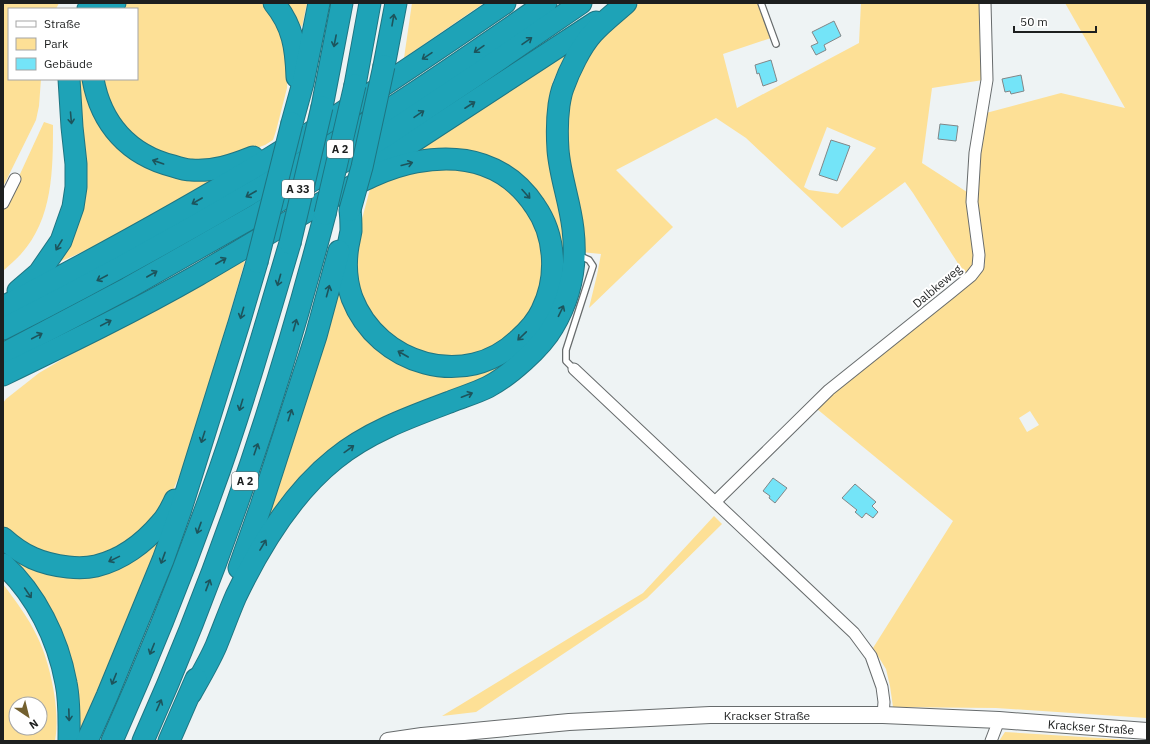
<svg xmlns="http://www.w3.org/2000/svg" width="1150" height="744" font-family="'IBM Plex Sans',sans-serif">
<rect width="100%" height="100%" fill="#eef3f4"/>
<g fill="#fde096" fill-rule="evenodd">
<polygon points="3,3 59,3 56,9 9,9 9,79 41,79 39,106 36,120 3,187"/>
<polygon points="125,3 263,3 267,6 280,30 288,55 287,88 276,131 273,140 265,145 240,154 212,161 184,161 161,156 122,128 110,109 101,79 137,79 137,9 120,9"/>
<polygon points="286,3 307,3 302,27 295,18"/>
<polygon points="412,3 484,3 404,58"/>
<path d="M640,3H758L771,38L723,54L737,108L859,43L861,3H982L983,80L932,88L922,163L970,194L975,265L966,276L913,193L905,182L842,228L746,138L716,118L616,170L673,227L589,308L597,275L601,254L581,252L563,141L566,104L585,54L617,21ZM827,127L876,148L838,194L809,190L804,187Z"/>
<path d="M1065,3H1147V718L996,708L893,707L890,686L886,669L873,648L953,521L817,409L837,389L978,273L985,265L977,209L979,154L986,113L1061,93L1125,108ZM1030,411L1039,425L1027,432L1019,418Z"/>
<polygon points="568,50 553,81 547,117 550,158 565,228 568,270 561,296 559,248 510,171 403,158"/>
<path d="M77,79H85L101,127L205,177L214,181C163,209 111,242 56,263L67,245Z"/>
<path d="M44,122L53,125C53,169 53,219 21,254C16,260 9,265 3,271V211Z"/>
<polygon points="412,170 469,170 495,179 514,194 533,218 542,239 545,267 540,295 529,318 492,349 444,361 396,341 372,315 361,292 355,260 362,219 371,185"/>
<polygon points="245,261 197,427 186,461 173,490 155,517 137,537 112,552 90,559 39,556 14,538 3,526 3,403 6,399 39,373 61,360 231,267"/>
<polygon points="341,286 410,367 522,351 491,373 446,396 395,414 264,524"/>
<polygon points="714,516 722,524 647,598 476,712 442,716 643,593"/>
<polygon points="162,533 78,741 69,661 3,554 3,547 45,573"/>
<path d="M3,584C15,600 28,617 37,636C50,662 61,712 55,741H3ZM16,704H40V728H16Z"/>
<polygon points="1005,732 1146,741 999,741"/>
</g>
<g fill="#74e4f8" stroke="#828687">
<polygon points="834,21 841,36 824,45 826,50 816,55 811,46 818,43 812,32"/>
<polygon points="771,60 777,81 763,86 759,73 757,74 755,65"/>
<polygon points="1021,75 1024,91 1011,94 1010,91 1005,92 1002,79"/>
<polygon points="940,124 958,126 956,141 938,139"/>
<polygon points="831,140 850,146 837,181 819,175"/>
<polygon points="773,478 787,488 775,503 769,498 770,496 763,491"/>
<polygon points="855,484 876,502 872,506 878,512 873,518 866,513 862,518 855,512 857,510 842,498"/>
</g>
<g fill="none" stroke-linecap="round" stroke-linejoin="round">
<g stroke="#676b6c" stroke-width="8">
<g id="lane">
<polyline points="761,3 776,44"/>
<polyline points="574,369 566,361 566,350 593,266 589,260 578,255"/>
</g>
</g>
<g stroke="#676b6c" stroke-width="13">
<g id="street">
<polyline points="3,203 15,179"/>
<polyline points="574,369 854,633 871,656 882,687 884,702 883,715"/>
<polyline points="715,502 829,390 949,294 971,276 978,267 979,255 972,202 975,153 987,80 985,3"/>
<polyline points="991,741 999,720"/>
</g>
</g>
<g stroke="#676b6c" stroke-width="18">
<polyline id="secondary" points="388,741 422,736 569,722 710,715 883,715 999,720 1147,731"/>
</g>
<g stroke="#1e7582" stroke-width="23">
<g id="highway">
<path d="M274,3C293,26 296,48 297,77"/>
<polyline points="88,9 92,3"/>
<polyline points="111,9 115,3"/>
<polyline points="384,66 396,3"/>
<path d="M93,79C101,124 129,155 173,166C179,168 185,170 191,170C213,172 233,165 253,157"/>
<polyline points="355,85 370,3"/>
<polyline points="322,107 342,3"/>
<polyline points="292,123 303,83 319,3"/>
<polyline points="374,167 596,22"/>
<polyline points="18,291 39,273 61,241 73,207 76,187 76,164 72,127 69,79"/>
<path d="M3,307C93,260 183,211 270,158C350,109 428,56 505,3"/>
<path d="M3,329C135,262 263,189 388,110C441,76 494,39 546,3"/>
<polyline points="3,354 128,288 251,218 382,138 475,76 581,3"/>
<path d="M3,375C69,343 135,311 198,275C241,250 282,225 325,201C354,185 383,168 416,162C464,153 507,164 535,206C556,236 558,278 542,310C537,321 528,331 519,339C466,391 378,365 352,298C346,281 345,264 348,246C349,241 350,236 351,231C351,224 351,217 350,210"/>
<path d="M3,538C23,556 41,564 68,567C77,568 87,568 96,566C121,560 144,543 161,523C167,517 171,508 175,500"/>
<path d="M3,564C36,594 58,639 66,683C70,702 69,722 69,741"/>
<polyline points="239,568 261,506 316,336 339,251"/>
<path d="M191,693C200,677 209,662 216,646C223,629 229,612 236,596C260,546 291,494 335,459C368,432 410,417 450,402C462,397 476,393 488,387C509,376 541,348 553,327C571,297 577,263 573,229C570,202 560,176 558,150C557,135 557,120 559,105C560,99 561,93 563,88C569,71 581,46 593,33C603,22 615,13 626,3"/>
<polyline points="87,741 107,696 163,560 180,512 239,323 257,262"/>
<path d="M112,741C148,660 181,578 211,494C241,412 265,327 290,243"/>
<path d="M143,741C219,571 278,394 325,214"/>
<polyline points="169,741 196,679"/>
</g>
</g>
<use href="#lane" stroke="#fff" stroke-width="5.5"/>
<use href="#street" stroke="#fff" stroke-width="11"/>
<use href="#secondary" stroke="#fff" stroke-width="16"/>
<use href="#highway" stroke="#1ea3b7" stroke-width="21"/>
<g stroke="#1e7582" stroke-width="23" stroke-linecap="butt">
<g id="highway-bridge">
<polyline points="350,210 362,167 384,66"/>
<polyline points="325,214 355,85"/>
<polyline points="290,243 322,107"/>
<polyline points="257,262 292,123"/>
</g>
</g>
<use href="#highway-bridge" stroke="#1ea3b7" stroke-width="21"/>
</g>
<defs><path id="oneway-shaft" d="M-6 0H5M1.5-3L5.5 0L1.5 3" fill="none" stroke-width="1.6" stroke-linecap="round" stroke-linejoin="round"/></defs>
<g stroke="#1d545c">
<use href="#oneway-shaft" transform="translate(393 20) rotate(-80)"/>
<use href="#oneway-shaft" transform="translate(335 41) rotate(101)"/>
<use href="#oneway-shaft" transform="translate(527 41) rotate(-35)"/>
<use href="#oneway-shaft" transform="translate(479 49) rotate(145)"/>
<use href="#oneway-shaft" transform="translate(427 56) rotate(146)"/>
<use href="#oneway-shaft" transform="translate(470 105) rotate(-33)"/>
<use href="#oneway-shaft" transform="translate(419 114) rotate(-34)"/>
<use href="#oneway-shaft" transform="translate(71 118) rotate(85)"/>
<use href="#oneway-shaft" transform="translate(158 162) rotate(-161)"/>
<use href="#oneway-shaft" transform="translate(407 164) rotate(-15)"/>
<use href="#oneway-shaft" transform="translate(251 194) rotate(150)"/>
<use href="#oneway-shaft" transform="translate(526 194) rotate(48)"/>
<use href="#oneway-shaft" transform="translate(197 201) rotate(150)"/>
<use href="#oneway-shaft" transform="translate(59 245) rotate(121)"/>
<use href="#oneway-shaft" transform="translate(221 261) rotate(-30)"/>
<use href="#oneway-shaft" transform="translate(152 274) rotate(-30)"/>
<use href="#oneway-shaft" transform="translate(102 278) rotate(152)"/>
<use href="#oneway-shaft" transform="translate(279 280) rotate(106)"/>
<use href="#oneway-shaft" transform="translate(328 291) rotate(-75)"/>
<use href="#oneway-shaft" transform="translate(561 311) rotate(-64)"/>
<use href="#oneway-shaft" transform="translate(242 313) rotate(106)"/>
<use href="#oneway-shaft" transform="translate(106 323) rotate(-28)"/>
<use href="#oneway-shaft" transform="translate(295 325) rotate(-74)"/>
<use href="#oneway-shaft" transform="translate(37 336) rotate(-28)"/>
<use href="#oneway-shaft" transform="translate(522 336) rotate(136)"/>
<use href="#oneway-shaft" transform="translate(403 354) rotate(-150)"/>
<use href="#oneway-shaft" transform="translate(467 395) rotate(-21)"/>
<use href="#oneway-shaft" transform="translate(241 405) rotate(107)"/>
<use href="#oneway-shaft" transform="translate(290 415) rotate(-72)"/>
<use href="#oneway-shaft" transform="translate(203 437) rotate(108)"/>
<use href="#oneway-shaft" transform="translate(256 449) rotate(-71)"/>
<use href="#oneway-shaft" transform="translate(349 449) rotate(-36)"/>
<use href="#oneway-shaft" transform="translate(199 528) rotate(110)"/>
<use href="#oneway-shaft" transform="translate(263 545) rotate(-59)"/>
<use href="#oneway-shaft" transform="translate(163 558) rotate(110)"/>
<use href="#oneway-shaft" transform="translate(114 559) rotate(154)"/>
<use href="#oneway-shaft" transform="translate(208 585) rotate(-69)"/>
<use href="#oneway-shaft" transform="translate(28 593) rotate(56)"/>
<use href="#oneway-shaft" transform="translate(152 649) rotate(112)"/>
<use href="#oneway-shaft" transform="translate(114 679) rotate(112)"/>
<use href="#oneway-shaft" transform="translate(159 705) rotate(-66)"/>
<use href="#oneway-shaft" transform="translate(69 715) rotate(88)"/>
</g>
<g text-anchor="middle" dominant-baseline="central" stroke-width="4" stroke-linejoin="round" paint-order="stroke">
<g fill="#fff" stroke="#616262" stroke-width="1">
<rect x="327" y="140" width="26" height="18" rx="3"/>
<rect x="282" y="180" width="32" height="18" rx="3"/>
<rect x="232" y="472" width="26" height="18" rx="3"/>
</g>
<g font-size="11" font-weight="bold" fill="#1d1f1f">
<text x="340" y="149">A 2</text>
<text x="298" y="189">A 33</text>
<text x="245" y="481">A 2</text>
</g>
<g font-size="12" fill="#1d1f1f" stroke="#fff">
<text transform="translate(937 286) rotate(-40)">Dalbkeweg</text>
<text x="767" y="715">Krackser Straße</text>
<text transform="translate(1091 727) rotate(4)">Krackser Straße</text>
</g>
</g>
<rect width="1150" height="744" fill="none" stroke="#1d1f1f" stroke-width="8"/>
<rect x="8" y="8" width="130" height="72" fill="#ffffff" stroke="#a5a5a5"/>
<rect x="16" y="21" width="20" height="6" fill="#ffffff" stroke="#a5a5a5"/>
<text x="44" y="28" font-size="12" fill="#1d1f1f">Straße</text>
<rect x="16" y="38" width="20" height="12" fill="#fde096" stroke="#a5a5a5"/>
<text x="44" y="48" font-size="12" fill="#1d1f1f">Park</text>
<rect x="16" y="58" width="20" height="12" fill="#74e4f8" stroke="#a5a5a5"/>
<text x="44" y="68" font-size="12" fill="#1d1f1f">Gebäude</text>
<g transform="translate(28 716) rotate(145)"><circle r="19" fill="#ffffff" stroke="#a5a5a5"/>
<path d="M0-3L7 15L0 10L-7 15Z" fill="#73602f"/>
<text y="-6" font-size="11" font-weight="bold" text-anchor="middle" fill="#1d1f1f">N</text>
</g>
<path d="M1014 26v6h82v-6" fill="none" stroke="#1d1f1f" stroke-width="2"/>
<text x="1020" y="26" font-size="12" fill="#1d1f1f" stroke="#ffffff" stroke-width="3" paint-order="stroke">50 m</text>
</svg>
